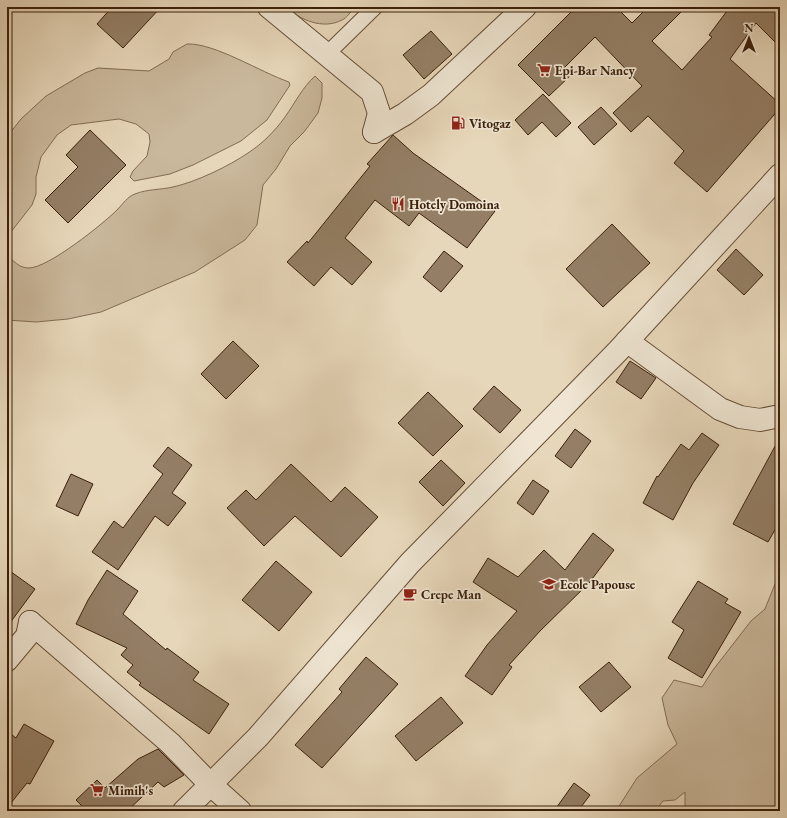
<svg xmlns="http://www.w3.org/2000/svg" width="787" height="818" font-family="'EB Garamond',serif">
<rect width="100%" height="100%" fill="#e7d7ba"/>
<filter id="stains"><feTurbulence type="fractalNoise" baseFrequency=".005" numOctaves="4"/><feColorMatrix values="0 0 0 0 .2 0 0 0 0 .09 0 0 0 0 .02 0 0 0 .5 -.17"/></filter>
<radialGradient id="worn" r=".72"><stop offset=".6" stop-color="#630" stop-opacity="0"/><stop offset="1" stop-color="#630" stop-opacity=".3"/></radialGradient>
<g fill="#cab89c" stroke="#826c54">
<path d="M286,7H355C351,11 347,18 342,20C323,30 300,20 286,7Z"/>
<path d="M187,44C215,43 260,72 289,82L290,85L267,120L241,141L193,165L170,174L134,181L130,177L133,171L147,156L150,142L149,134L136,124L119,119L71,125L57,135L41,157L36,177V194L32,205L7,237V144L10,133L21,119L46,96L85,73L98,68L149,71L169,59L173,52Z"/>
<path d="M315,76L322,83V98L318,113L304,132L290,146L276,169L263,185L257,225L245,240L195,272L101,312L68,319L36,322L7,320V254C13,261 19,268 29,268C48,268 103,224 117,210C122,205 128,196 135,194C147,189 160,190 173,187C196,182 229,166 248,153C262,144 275,131 285,117C295,103 302,88 315,76Z"/>
<polygon points="780,547 780,811 692,811 685,806 685,792 675,800 663,801 655,811 616,811 637,778 677,744 668,725 662,698 674,680 702,687 713,670 751,621 765,609 779,574"/>
</g>
<g fill="#947f66" stroke="#3b200b">
<polygon points="112,7 161,7 123,48 97,24"/>
<polygon points="576,7 616,7 632,23 648,7 686,7 652,41 682,70 712,37 709,35 730,7 780,7 780,47 756,23 730,59 780,104 780,108 707,192 674,163 684,151 648,116 631,132 613,113 642,86 595,37 564,68 571,75 549,96 518,65"/>
<polygon points="431,31 452,54 424,79 403,55"/>
<polygon points="543,94 571,123 556,137 542,122 528,135 515,120"/>
<polygon points="601,107 617,124 594,145 578,127"/>
<polygon points="90,130 126,165 68,223 45,200 78,167 66,155"/>
<polygon points="393,135 413,153 495,211 467,248 419,213 409,226 375,200 345,238 372,262 352,285 331,267 314,286 287,262 307,241 308,243 370,166 367,164"/>
<polygon points="612,224 650,263 603,307 566,269"/>
<polygon points="736,249 763,275 744,295 717,270"/>
<polygon points="444,251 463,266 441,292 423,277"/>
<polygon points="233,341 259,366 226,399 201,374"/>
<polygon points="630,361 656,378 641,399 616,382"/>
<polygon points="494,386 521,410 500,433 473,409"/>
<polygon points="428,392 463,426 433,456 398,423"/>
<polygon points="575,429 591,441 571,468 555,456"/>
<polygon points="702,433 719,445 693,483 673,520 643,503 657,476 658,477 681,444 689,450"/>
<polygon points="780,437 780,521 768,542 733,524"/>
<polygon points="168,447 192,465 172,493 186,503 168,526 155,516 118,570 92,552 114,521 123,528 163,474 153,466"/>
<polygon points="441,460 465,483 443,506 419,482"/>
<polygon points="291,464 331,502 345,487 378,517 341,557 295,516 264,546 227,508 246,490 256,500"/>
<polygon points="71,474 93,484 78,516 56,506"/>
<polygon points="533,480 549,491 533,515 517,503"/>
<polygon points="593,533 614,550 589,583 540,631 509,665 512,667 492,695 465,676 487,645 517,611 473,582 488,558 518,577 544,550 565,570"/>
<polygon points="276,561 312,592 279,631 242,600"/>
<polygon points="7,569 35,589 7,627"/>
<polygon points="107,570 138,591 123,614 166,650 167,648 199,672 193,680 229,704 209,734 139,685 141,683 127,672 133,665 121,655 127,648 76,624 88,600"/>
<polygon points="698,581 728,599 725,603 741,612 702,678 668,658 684,630 672,622"/>
<polygon points="366,657 398,684 322,768 295,745 342,692 339,689"/>
<polygon points="609,662 631,687 601,712 579,687"/>
<polygon points="441,697 463,723 416,761 395,736"/>
<polygon points="24,724 54,741 30,784 27,783 7,808 7,731 16,738"/>
<polygon points="158,749 184,775 164,787 158,782 127,811 79,811 83,807 76,800 97,780 105,788 138,759"/>
<polygon points="574,783 590,795 578,811 554,811"/>
</g>
<g fill="none" stroke-linecap="round" stroke-linejoin="round">
<g stroke="#664e37" stroke-width="17">
<polyline id="service" points="327,54 375,7"/>
</g>
<g stroke="#664e37" stroke-width="24">
<g id="minor">
<polyline points="269,7 372,92 379,113 374,132"/>
<polyline points="374,132 405,114 431,95 525,7"/>
<polyline points="627,341 720,409 740,417 760,420 780,416"/>
<polyline points="30,622 170,743 210,784 240,811"/>
<polyline points="7,660 27,636 30,622"/>
<polyline points="184,811 258,737 410,563 618,351 780,175"/>
</g>
</g>
<use href="#service" stroke="#efe5d2" stroke-width="15"/>
<use href="#minor" stroke="#efe5d2" stroke-width="22"/>
</g>
<defs>
<g id="supermarket-bare" transform="scale(1.08)"><path d="M-6-5.5h2.5l.6 2H6L4.5 2H-2.5L-4.4-4H-6ZM-1.5 3.2a1.3 1.3 0 1 0 .1 0ZM3 3.2a1.3 1.3 0 1 0 .1 0Z" fill="#8f2418" stroke="#efe5d2" stroke-width="2.5" paint-order="stroke"/></g>
<g id="fuel-bare" transform="scale(1.08)"><path d="M-5.5-6h7V0h2V4h1.3V-2.5L3-4.5l.8-.8L6-3V5H2.5V1h-1V6h-7ZM-4.2-4.7v3.2H.2V-4.7Z" fill="#8f2418" stroke="#efe5d2" stroke-width="2.5" paint-order="stroke"/></g>
<g id="restaurant-bare" transform="scale(1.08)"><path d="M-5-6h1v4h1v-4h1v4h1v-4h1v5L-1.5 .5V6h-2V.5L-5-1ZM5-6V6H3V1.5H1.5Q1.5-4 5-6Z" fill="#8f2418" stroke="#efe5d2" stroke-width="2.5" paint-order="stroke"/></g>
<g id="school-bare" transform="scale(1.08)"><path d="M0-5L7-2L0 1L-7-2ZM-4 1L0 2.5L4 1V4Q0 6-4 4Z" fill="#8f2418" stroke="#efe5d2" stroke-width="2.5" paint-order="stroke"/></g>
<g id="cafe-bare" transform="scale(1.08)"><path d="M-5.5-4.5H6V0H3Q3 3.5 0 3.5H-2.5Q-5.5 3.5-5.5 0ZM3-3.2v2h1.7v-2ZM-6 4.5H4V6H-6Z" fill="#8f2418" stroke="#efe5d2" stroke-width="2.5" paint-order="stroke"/></g>
</defs>
<g fill-rule="evenodd">
<use href="#supermarket-bare" x="544" y="70"/>
<use href="#fuel-bare" x="458" y="123"/>
<use href="#restaurant-bare" x="398" y="204"/>
<use href="#school-bare" x="549" y="584"/>
<use href="#cafe-bare" x="410" y="594"/>
<use href="#supermarket-bare" x="97" y="790"/>
</g>
<g text-anchor="middle" dominant-baseline="central" stroke-width="3.5" stroke-linejoin="round" paint-order="stroke">
<g font-size="13" font-weight="bold" fill="#3b200b" stroke="#efe5d2" text-anchor="start">
<text x="555" y="70">Epi-Bar Nancy</text>
<text x="469" y="123">Vitogaz</text>
<text x="409" y="204">Hotely Domoina</text>
<text x="560" y="584">Ecole Papouse</text>
<text x="421" y="594">Crepe Man</text>
<text x="108" y="790">Mimih's</text>
</g>
</g>
<rect width="787" height="818" fill="none" stroke="#e7d7ba" stroke-width="24"/>
<rect x="8" y="8" width="771" height="802" fill="none" stroke="#3b200b" stroke-width="2"/>
<rect x="12" y="12" width="763" height="794" fill="none" stroke="#3b200b"/>
<g transform="translate(749 38)" stroke="#efe5d2" stroke-width="3" paint-order="stroke">
<path d="M0-3L7 15L0 10L-7 15Z" fill="#3b200b"/>
<text y="-6" font-size="11" font-weight="bold" text-anchor="middle" fill="#3b200b">N</text>
</g>
<rect width="100%" height="100%" filter="url(#stains)"/>
<rect width="100%" height="100%" fill="url(#worn)"/>
</svg>
